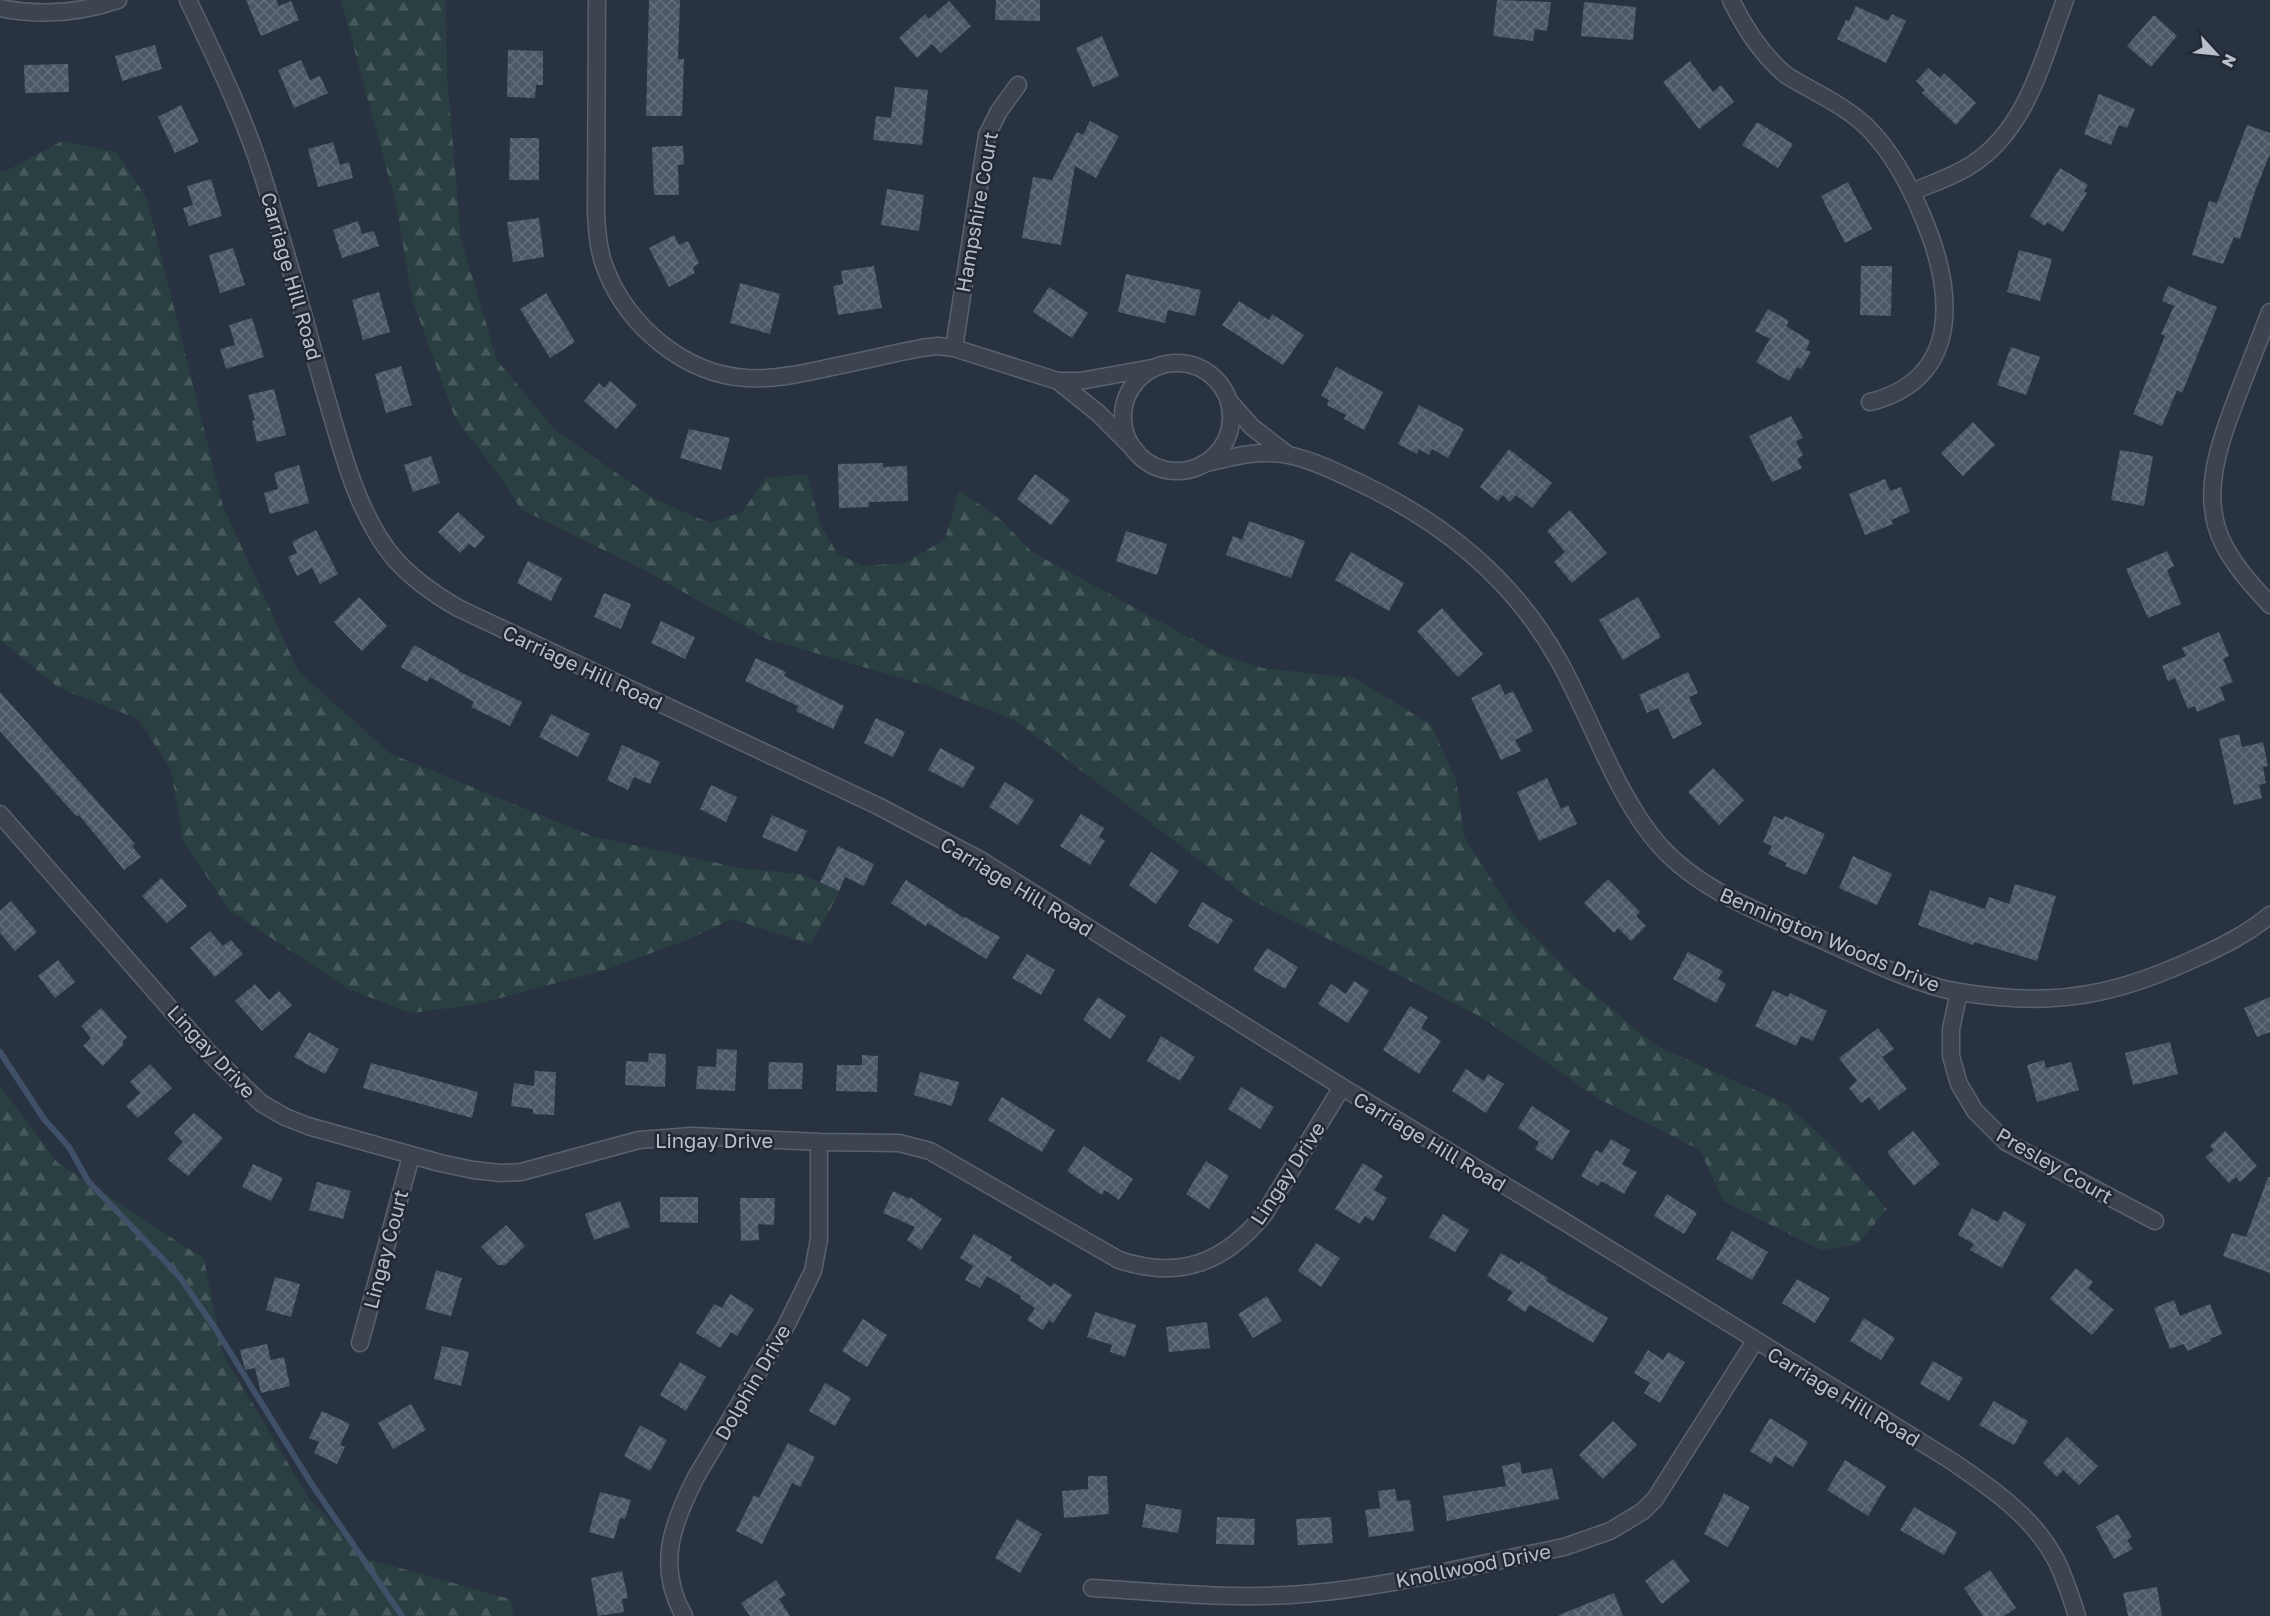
<svg xmlns="http://www.w3.org/2000/svg" width="2270" height="1616" font-family="'Golos Text',sans-serif">
<defs>
<pattern id="forest-firs" width="22" height="20" patternUnits="userSpaceOnUse" patternTransform="scale(1.5)"><rect width="22" height="20" fill="#2a3f41"/><path d="M5 1l3.5 6h-7zM16 11l3.5 6h-7z" fill="#47595b"/></pattern>
<pattern id="building-cross-hatch" width="8" height="8" patternUnits="userSpaceOnUse" patternTransform="scale(1.5)"><rect width="8" height="8" fill="#4c5866"/><path d="M0 0l8 8M0 8l8-8" fill="none" stroke="#646e7b"/></pattern>
</defs>
<rect width="100%" height="100%" fill="#283240"/>
<g fill="url(#forest-firs)">
<polygon points="341,0 446,0 447,76 461,239 497,360 555,430 654,499 710,523 742,512 766,478 807,474 820,524 837,553 863,566 905,563 945,539 959,490 1000,519 1032,552 1220,654 1262,668 1355,678 1431,725 1456,779 1464,836 1513,914 1575,978 1655,1045 1786,1104 1834,1148 1887,1209 1858,1244 1821,1250 1723,1201 1700,1150 1599,1099 1481,1017 1252,900 1015,720 928,686 767,639 644,570 521,509 498,474 455,418 412,299 397,208"/>
<polygon points="62,141 117,152 147,199 223,506 298,671 391,754 592,836 741,868 800,874 840,891 811,944 732,919 687,940 605,970 474,1005 410,1013 348,989 229,910 183,841 171,770 138,719 59,688 0,640 0,171 8,170"/>
<polygon points="0,1086 58,1163 204,1259 223,1354 310,1500 368,1559 510,1599 514,1616 0,1616"/>
</g>
<g fill="none" stroke-linecap="round" stroke-linejoin="round">
<polyline stroke="#3f5068" stroke-width="6" points="0,1052 44,1119 69,1147 88,1181 179,1276 215,1328 311,1483 402,1616"/>
</g>
<g fill="url(#building-cross-hatch)">
<polygon points="246,0 276,0 279,6 291,1 299,20 261,36"/>
<polygon points="649,0 680,0 678,59 684,59 682,116 646,116"/>
<polygon points="996,0 1040,0 1040,21 995,20"/>
<polygon points="1497,0 1551,2 1547,31 1535,29 1533,41 1493,36"/>
<polygon points="949,1 971,26 941,53 932,44 917,58 899,38 925,14 929,19"/>
<polygon points="1584,2 1636,7 1633,40 1581,36"/>
<polygon points="1856,6 1888,21 1892,14 1906,21 1886,63 1837,39 1846,20 1849,21"/>
<polygon points="2154,15 2177,36 2151,67 2127,46"/>
<polygon points="1102,36 1119,76 1093,87 1076,48"/>
<polygon points="155,45 162,69 122,81 115,56"/>
<polygon points="508,50 543,51 543,85 536,85 535,98 507,97"/>
<polygon points="301,60 310,80 320,76 328,93 294,108 278,70"/>
<polygon points="1690,61 1713,92 1721,85 1734,102 1699,129 1663,82"/>
<polygon points="68,64 69,92 25,93 24,65"/>
<polygon points="1928,68 1940,78 1944,73 1976,103 1956,125 1922,93 1925,90 1916,81"/>
<polygon points="895,87 928,90 922,145 873,140 876,116 891,118"/>
<polygon points="2099,94 2135,109 2127,128 2119,125 2111,145 2084,134"/>
<polygon points="181,105 199,142 175,153 158,117"/>
<polygon points="1090,121 1119,136 1096,178 1075,166 1061,245 1022,238 1033,177 1052,180 1077,132 1083,135"/>
<polygon points="1757,122 1793,144 1778,168 1742,145"/>
<polygon points="2247,125 2270,133 2270,154 2255,191 2240,239 2234,237 2223,264 2192,255 2209,201 2217,203"/>
<polygon points="510,138 539,138 539,180 509,180"/>
<polygon points="333,142 340,165 349,162 353,178 318,187 308,149"/>
<polygon points="674,146 683,146 684,164 678,165 679,195 654,195 652,147"/>
<polygon points="2060,168 2088,185 2084,191 2087,193 2063,232 2047,222 2045,226 2030,216"/>
<polygon points="211,179 222,216 189,226 183,208 193,205 187,186"/>
<polygon points="1848,182 1872,229 1845,243 1821,196"/>
<polygon points="887,189 924,195 919,231 881,225"/>
<polygon points="539,218 544,257 513,262 507,222"/>
<polygon points="358,221 362,234 374,231 379,246 342,258 333,230"/>
<polygon points="674,235 679,245 688,241 699,263 693,267 695,273 669,287 649,248"/>
<polygon points="233,248 245,285 220,293 209,255"/>
<polygon points="2019,250 2052,259 2040,301 2007,292"/>
<polygon points="874,266 882,308 838,315 833,286 843,284 841,271"/>
<polygon points="1861,266 1892,266 1891,316 1860,315"/>
<polygon points="1126,274 1201,290 1195,316 1168,310 1165,323 1118,312"/>
<polygon points="740,283 780,294 770,334 730,323"/>
<polygon points="2168,286 2217,307 2182,393 2177,390 2162,426 2133,414 2165,336 2161,334 2174,306 2162,301"/>
<polygon points="1049,287 1088,313 1072,338 1033,312"/>
<polygon points="379,292 390,332 363,340 352,300"/>
<polygon points="546,293 575,342 550,358 520,309"/>
<polygon points="1239,301 1269,320 1272,314 1304,335 1283,365 1222,325"/>
<polygon points="1768,309 1789,321 1786,326 1810,341 1806,350 1811,352 1801,369 1797,367 1789,381 1756,362 1770,339 1755,331"/>
<polygon points="252,318 264,357 226,369 220,349 235,345 229,325"/>
<polygon points="2011,347 2040,357 2026,395 1997,385"/>
<polygon points="401,366 412,405 386,413 375,374"/>
<polygon points="1336,367 1383,392 1364,430 1344,419 1346,415 1327,405 1329,400 1321,396"/>
<polygon points="610,381 637,405 616,429 584,401 599,383 604,388"/>
<polygon points="274,389 286,435 257,442 252,421 255,420 248,395"/>
<polygon points="1419,405 1464,429 1448,458 1432,449 1429,455 1419,449 1417,454 1398,444"/>
<polygon points="1791,416 1803,438 1796,441 1803,455 1797,459 1802,468 1772,482 1749,436"/>
<polygon points="1973,422 1995,445 1963,476 1941,453"/>
<polygon points="689,429 730,438 721,470 680,458"/>
<polygon points="1509,449 1552,483 1532,508 1516,495 1510,502 1503,495 1498,501 1480,487"/>
<polygon points="2120,450 2153,456 2144,506 2111,500"/>
<polygon points="431,456 440,483 413,492 404,465"/>
<polygon points="883,463 883,467 907,466 908,501 869,502 869,507 839,508 838,464"/>
<polygon points="299,465 309,503 270,514 264,493 278,489 274,473"/>
<polygon points="1035,474 1070,500 1051,525 1017,499"/>
<polygon points="1885,479 1890,491 1901,487 1910,512 1891,520 1893,524 1865,535 1849,494"/>
<polygon points="1570,510 1607,553 1572,583 1554,562 1565,552 1547,531"/>
<polygon points="458,512 485,537 475,548 469,544 460,553 438,532"/>
<polygon points="1249,521 1305,541 1291,578 1226,555 1233,536 1242,540"/>
<polygon points="316,530 338,574 320,584 312,568 297,576 288,557 297,553 292,542"/>
<polygon points="1126,531 1167,544 1157,575 1116,561"/>
<polygon points="2167,551 2174,566 2167,570 2181,604 2148,618 2126,569"/>
<polygon points="1351,552 1404,583 1389,611 1335,580"/>
<polygon points="528,561 562,578 551,601 517,583"/>
<polygon points="604,593 631,604 621,629 594,617"/>
<polygon points="359,597 387,626 362,651 334,622"/>
<polygon points="1638,597 1661,637 1623,660 1599,620"/>
<polygon points="1442,608 1483,654 1458,677 1417,631"/>
<polygon points="661,621 695,637 685,659 651,643"/>
<polygon points="2219,632 2229,656 2223,659 2233,682 2220,687 2225,700 2197,712 2195,706 2188,709 2175,678 2168,681 2162,666 2186,656 2182,648"/>
<polygon points="414,645 459,670 458,671 522,702 510,726 471,707 474,702 430,677 427,682 401,667"/>
<polygon points="756,658 786,672 784,676 844,706 833,729 796,711 798,706 745,681"/>
<polygon points="1688,672 1698,693 1689,697 1702,724 1673,739 1658,708 1647,713 1639,695"/>
<polygon points="1500,684 1505,695 1513,691 1533,731 1515,740 1521,751 1501,760 1471,698"/>
<polygon points="0,692 135,844 132,846 141,857 124,870 79,815 77,817 0,731"/>
<polygon points="551,714 590,734 578,757 539,737"/>
<polygon points="876,718 905,732 893,757 864,743"/>
<polygon points="2239,734 2242,747 2263,742 2268,766 2263,767 2266,783 2259,785 2262,798 2234,805 2219,739"/>
<polygon points="622,745 660,762 650,784 634,777 628,790 607,780"/>
<polygon points="940,748 975,767 963,788 928,770"/>
<polygon points="1713,768 1744,800 1719,825 1688,792"/>
<polygon points="1547,778 1561,809 1568,805 1577,824 1539,841 1517,792"/>
<polygon points="1005,782 1034,800 1018,825 989,807"/>
<polygon points="711,785 737,797 726,822 700,809"/>
<polygon points="1081,814 1104,828 1099,837 1105,841 1090,865 1060,846"/>
<polygon points="772,815 807,831 797,852 762,837"/>
<polygon points="1774,816 1783,820 1785,816 1825,834 1806,875 1785,866 1787,863 1768,854 1772,846 1763,842"/>
<polygon points="838,846 874,864 864,886 845,877 839,891 820,882"/>
<polygon points="1151,852 1179,871 1156,904 1129,885"/>
<polygon points="1853,856 1892,874 1877,905 1839,888"/>
<polygon points="161,878 187,906 167,923 142,896"/>
<polygon points="1608,879 1640,912 1636,916 1646,926 1631,941 1618,928 1614,933 1584,903"/>
<polygon points="906,880 964,918 965,917 1000,937 986,959 928,923 926,926 891,903"/>
<polygon points="2015,884 2056,896 2037,961 1974,942 1973,945 1918,925 1930,890 1985,909 1989,897 2009,904"/>
<polygon points="11,901 37,932 15,951 0,933 0,911"/>
<polygon points="1202,902 1233,920 1218,944 1188,926"/>
<polygon points="210,931 223,946 231,940 243,954 215,977 190,948"/>
<polygon points="1267,948 1298,967 1285,989 1253,970"/>
<polygon points="1688,952 1723,971 1718,979 1726,984 1716,1003 1673,979"/>
<polygon points="1027,954 1055,970 1041,995 1012,978"/>
<polygon points="58,960 75,982 55,998 38,976"/>
<polygon points="1354,981 1369,991 1348,1023 1318,1004 1331,984 1346,994"/>
<polygon points="255,984 269,1000 279,991 292,1005 262,1031 235,1001"/>
<polygon points="1773,990 1788,997 1790,993 1827,1011 1813,1041 1801,1036 1796,1046 1755,1026"/>
<polygon points="1098,997 1126,1016 1110,1039 1083,1020"/>
<polygon points="2270,997 2270,1032 2257,1037 2244,1008"/>
<polygon points="1410,1006 1428,1017 1421,1028 1441,1041 1419,1074 1383,1050"/>
<polygon points="101,1008 127,1037 122,1042 124,1044 103,1066 83,1046 91,1038 81,1026"/>
<polygon points="1878,1028 1894,1049 1882,1057 1907,1089 1879,1110 1869,1097 1861,1103 1849,1088 1857,1081 1839,1058"/>
<polygon points="309,1032 339,1049 325,1074 294,1057"/>
<polygon points="1161,1036 1195,1057 1180,1081 1147,1061"/>
<polygon points="2170,1042 2178,1074 2133,1085 2125,1053"/>
<polygon points="717,1049 737,1050 735,1091 696,1089 698,1066 716,1067"/>
<polygon points="649,1053 666,1054 665,1087 625,1085 626,1061 648,1062"/>
<polygon points="862,1055 878,1056 877,1092 836,1091 837,1065 862,1065"/>
<polygon points="2044,1060 2046,1068 2071,1062 2079,1090 2037,1102 2027,1065"/>
<polygon points="769,1062 803,1063 802,1089 768,1089"/>
<polygon points="371,1063 478,1092 472,1118 363,1088"/>
<polygon points="150,1064 172,1088 138,1118 126,1106 140,1093 130,1082"/>
<polygon points="1466,1069 1484,1081 1488,1074 1504,1084 1486,1113 1452,1091"/>
<polygon points="535,1071 556,1072 554,1115 533,1114 533,1109 511,1106 514,1083 534,1086"/>
<polygon points="920,1072 959,1082 952,1106 914,1095"/>
<polygon points="1241,1087 1274,1107 1260,1129 1228,1109"/>
<polygon points="1002,1097 1055,1130 1042,1152 988,1120"/>
<polygon points="1532,1106 1570,1131 1552,1160 1535,1149 1539,1142 1518,1128"/>
<polygon points="194,1113 223,1138 188,1176 167,1159 183,1142 174,1133"/>
<polygon points="1913,1131 1940,1164 1914,1186 1887,1152"/>
<polygon points="2225,1131 2257,1166 2240,1182 2236,1177 2229,1183 2205,1157 2214,1150 2210,1146"/>
<polygon points="1611,1139 1630,1150 1622,1164 1637,1172 1624,1194 1601,1181 1598,1186 1581,1176 1596,1150 1602,1153"/>
<polygon points="1084,1146 1133,1179 1119,1200 1105,1190 1102,1195 1067,1171"/>
<polygon points="1206,1161 1229,1176 1209,1209 1186,1194"/>
<polygon points="1363,1163 1383,1176 1374,1190 1387,1198 1373,1221 1365,1216 1360,1224 1335,1209"/>
<polygon points="253,1164 283,1178 271,1201 242,1187"/>
<polygon points="2268,1177 2270,1177 2270,1273 2223,1256 2232,1233 2246,1237"/>
<polygon points="317,1182 351,1191 343,1219 309,1210"/>
<polygon points="893,1191 909,1199 910,1197 942,1219 921,1250 907,1240 915,1227 883,1213"/>
<polygon points="1667,1194 1697,1213 1684,1234 1654,1216"/>
<polygon points="660,1197 698,1197 698,1223 660,1222"/>
<polygon points="740,1198 775,1198 774,1225 758,1224 759,1240 741,1241"/>
<polygon points="620,1201 630,1227 594,1240 585,1214"/>
<polygon points="1972,1208 1998,1222 2004,1211 2026,1224 2002,1268 1970,1250 1974,1244 1958,1235"/>
<polygon points="1443,1214 1469,1230 1455,1252 1429,1237"/>
<polygon points="506,1225 525,1246 505,1265 498,1265 481,1247"/>
<polygon points="1732,1231 1768,1252 1752,1280 1716,1259"/>
<polygon points="974,1234 1012,1257 1010,1260 1051,1287 1054,1283 1072,1295 1053,1323 1049,1320 1043,1330 1027,1320 1035,1308 1020,1298 1021,1296 987,1276 980,1288 965,1280 973,1266 960,1258"/>
<polygon points="1316,1243 1340,1258 1321,1287 1298,1271"/>
<polygon points="1501,1253 1519,1264 1521,1261 1548,1278 1546,1281 1608,1318 1593,1343 1530,1305 1525,1312 1507,1300 1513,1292 1487,1276"/>
<polygon points="2076,1268 2093,1282 2088,1288 2114,1310 2092,1335 2050,1299"/>
<polygon points="436,1270 462,1278 451,1316 425,1309"/>
<polygon points="275,1277 300,1284 291,1317 266,1310"/>
<polygon points="1797,1279 1830,1298 1815,1323 1782,1303"/>
<polygon points="730,1294 754,1309 737,1336 731,1332 720,1348 696,1333 714,1304 722,1308"/>
<polygon points="1267,1296 1282,1321 1253,1338 1238,1314"/>
<polygon points="2174,1300 2180,1316 2210,1304 2222,1334 2210,1339 2211,1341 2187,1351 2184,1344 2170,1349 2154,1308"/>
<polygon points="1095,1312 1136,1325 1125,1357 1110,1352 1112,1345 1087,1337"/>
<polygon points="1864,1318 1895,1338 1881,1360 1850,1341"/>
<polygon points="863,1319 887,1335 867,1367 842,1351"/>
<polygon points="1207,1322 1210,1348 1169,1352 1166,1327"/>
<polygon points="267,1344 271,1360 284,1357 290,1386 261,1393 255,1368 245,1370 240,1350"/>
<polygon points="442,1346 469,1352 461,1386 434,1379"/>
<polygon points="1648,1350 1663,1360 1668,1352 1685,1362 1660,1403 1644,1393 1650,1383 1634,1373"/>
<polygon points="1933,1361 1963,1378 1949,1401 1920,1384"/>
<polygon points="680,1362 706,1377 686,1411 660,1395"/>
<polygon points="825,1383 851,1398 835,1426 809,1411"/>
<polygon points="1994,1401 2028,1421 2014,1445 1979,1425"/>
<polygon points="411,1404 426,1430 393,1449 378,1423"/>
<polygon points="322,1411 350,1424 340,1445 345,1447 337,1464 314,1453 319,1442 309,1438"/>
<polygon points="1770,1418 1808,1442 1793,1467 1775,1456 1771,1464 1750,1451"/>
<polygon points="1613,1421 1637,1445 1603,1479 1579,1455"/>
<polygon points="640,1425 667,1440 650,1471 624,1456"/>
<polygon points="2067,1437 2098,1466 2079,1485 2063,1470 2057,1477 2043,1463"/>
<polygon points="788,1443 815,1457 800,1487 792,1483 762,1544 736,1531 754,1495 759,1498"/>
<polygon points="1845,1460 1886,1486 1868,1516 1827,1490"/>
<polygon points="1520,1462 1522,1474 1552,1468 1559,1499 1447,1521 1443,1496 1506,1486 1502,1466"/>
<polygon points="1088,1476 1107,1476 1109,1514 1064,1518 1062,1491 1088,1489"/>
<polygon points="1395,1489 1397,1501 1410,1500 1414,1531 1369,1537 1365,1510 1380,1508 1378,1491"/>
<polygon points="600,1492 631,1500 625,1519 620,1518 614,1539 589,1532"/>
<polygon points="1724,1493 1750,1507 1728,1547 1704,1534"/>
<polygon points="1146,1504 1182,1510 1178,1533 1142,1527"/>
<polygon points="1914,1507 1957,1532 1944,1555 1900,1530"/>
<polygon points="2118,1514 2132,1537 2127,1540 2133,1549 2114,1559 2096,1527"/>
<polygon points="1217,1517 1255,1519 1254,1545 1216,1544"/>
<polygon points="1331,1517 1333,1543 1298,1545 1296,1519"/>
<polygon points="1017,1519 1042,1534 1020,1573 995,1558"/>
<polygon points="1673,1559 1690,1581 1662,1604 1645,1581"/>
<polygon points="1990,1570 2016,1608 2004,1616 1983,1616 1964,1588"/>
<polygon points="622,1571 628,1598 622,1599 624,1612 598,1616 591,1578"/>
<polygon points="776,1580 786,1595 779,1599 790,1616 750,1616 741,1603"/>
<polygon points="2157,1587 2162,1616 2128,1616 2123,1593"/>
<polygon points="1614,1593 1623,1616 1559,1616 1559,1615"/>
</g>
<g fill="none" stroke-linecap="round" stroke-linejoin="round">
<g stroke="#5a626d" stroke-width="19">
<g id="minor">
<path d="M188,0C216,59 245,118 264,180C285,247 303,314 322,382C339,439 355,512 394,558C412,579 434,594 458,608L878,806L982,861L1342,1087L1557,1217L1950,1460C1991,1488 2033,1516 2056,1560C2065,1578 2071,1597 2077,1616"/>
<path d="M597,0L596,212C597,231 598,251 606,270C628,326 684,374 746,378C775,380 804,373 832,367C861,361 891,354 921,348L938,346L954,348L1058,381L1098,413L1136,451"/>
<path d="M1731,0C1745,29 1761,54 1786,75C1813,92 1847,106 1870,130C1893,154 1909,184 1922,215C1953,287 1965,378 1870,402"/>
<path d="M0,8C39,16 80,13 118,0"/>
<path d="M1912,192C1932,183 1953,177 1971,165C2027,130 2043,58 2065,0"/>
<path d="M2270,312C2260,338 2250,364 2240,389C2222,437 2198,493 2223,543C2234,566 2253,586 2270,605"/>
<polyline points="954,348 987,135 999,111 1018,85"/>
<circle cx="1177" cy="417" r="54"/>
<polyline points="1058,381 1080,381 1152,368"/>
<polyline points="1229,401 1252,427 1287,454"/>
<path d="M1203,464C1231,457 1260,449 1288,455C1313,460 1339,473 1362,484C1444,523 1514,580 1559,661C1591,718 1617,798 1660,846C1699,889 1754,910 1806,933C1850,952 1894,975 1940,988C1959,993 1979,995 1999,997C2073,1004 2129,989 2196,958C2223,946 2247,934 2270,915"/>
<path d="M0,814L208,1052L261,1103L285,1117L308,1126L440,1163L473,1170L501,1173L521,1172L639,1140L692,1136L819,1142L899,1143L930,1151L1119,1260C1180,1280 1225,1263 1265,1213L1342,1087"/>
<polyline points="1959,992 1951,1029 1951,1056 1959,1084 1975,1111 2006,1142 2155,1221"/>
<polyline points="360,1343 411,1156"/>
<path d="M1092,1588C1162,1592 1233,1600 1303,1594C1390,1587 1478,1564 1564,1547L1610,1531L1643,1511L1655,1499L1755,1341"/>
<path d="M684,1616C656,1566 672,1524 696,1477L787,1324L813,1271L819,1239V1142"/>
</g>
</g>
<use href="#minor" stroke="#3c4450" stroke-width="16"/>
</g>
<g text-anchor="middle" dominant-baseline="central" stroke-width="5" stroke-linejoin="round" paint-order="stroke">
<g font-size="20" fill="#b9c0ca" stroke="#212935">
<text transform="translate(976 212) rotate(-80)">Hampshire Court</text>
<text transform="translate(292 276) rotate(74)">Carriage Hill Road</text>
<text transform="translate(583 667) rotate(25)">Carriage Hill Road</text>
<text transform="translate(1017 886) rotate(31)">Carriage Hill Road</text>
<text transform="translate(1830 939) rotate(23)">Bennington Woods Drive</text>
<text transform="translate(212 1051) rotate(47)">Lingay Drive</text>
<text x="714" y="1140">Lingay Drive</text>
<text transform="translate(1430 1141) rotate(31)">Carriage Hill Road</text>
<text transform="translate(2055 1165) rotate(30)">Presley Court</text>
<text transform="translate(1287 1173) rotate(-57)">Lingay Drive</text>
<text transform="translate(385 1249) rotate(-75)">Lingay Court</text>
<text transform="translate(752 1382) rotate(-60)">Dolphin Drive</text>
<text transform="translate(1844 1396) rotate(31)">Carriage Hill Road</text>
<text transform="translate(1473 1565) rotate(-11)">Knollwood Drive</text>
</g>
</g>
<g transform="translate(2216 54) rotate(117)" stroke="#212935" stroke-width="4.5" paint-order="stroke">
<path d="M0-4.5L10 22L0 15L-10 22Z" fill="#b9c0ca"/>
<text y="-9" font-size="16" font-weight="bold" text-anchor="middle" fill="#b9c0ca">N</text>
</g>
</svg>
